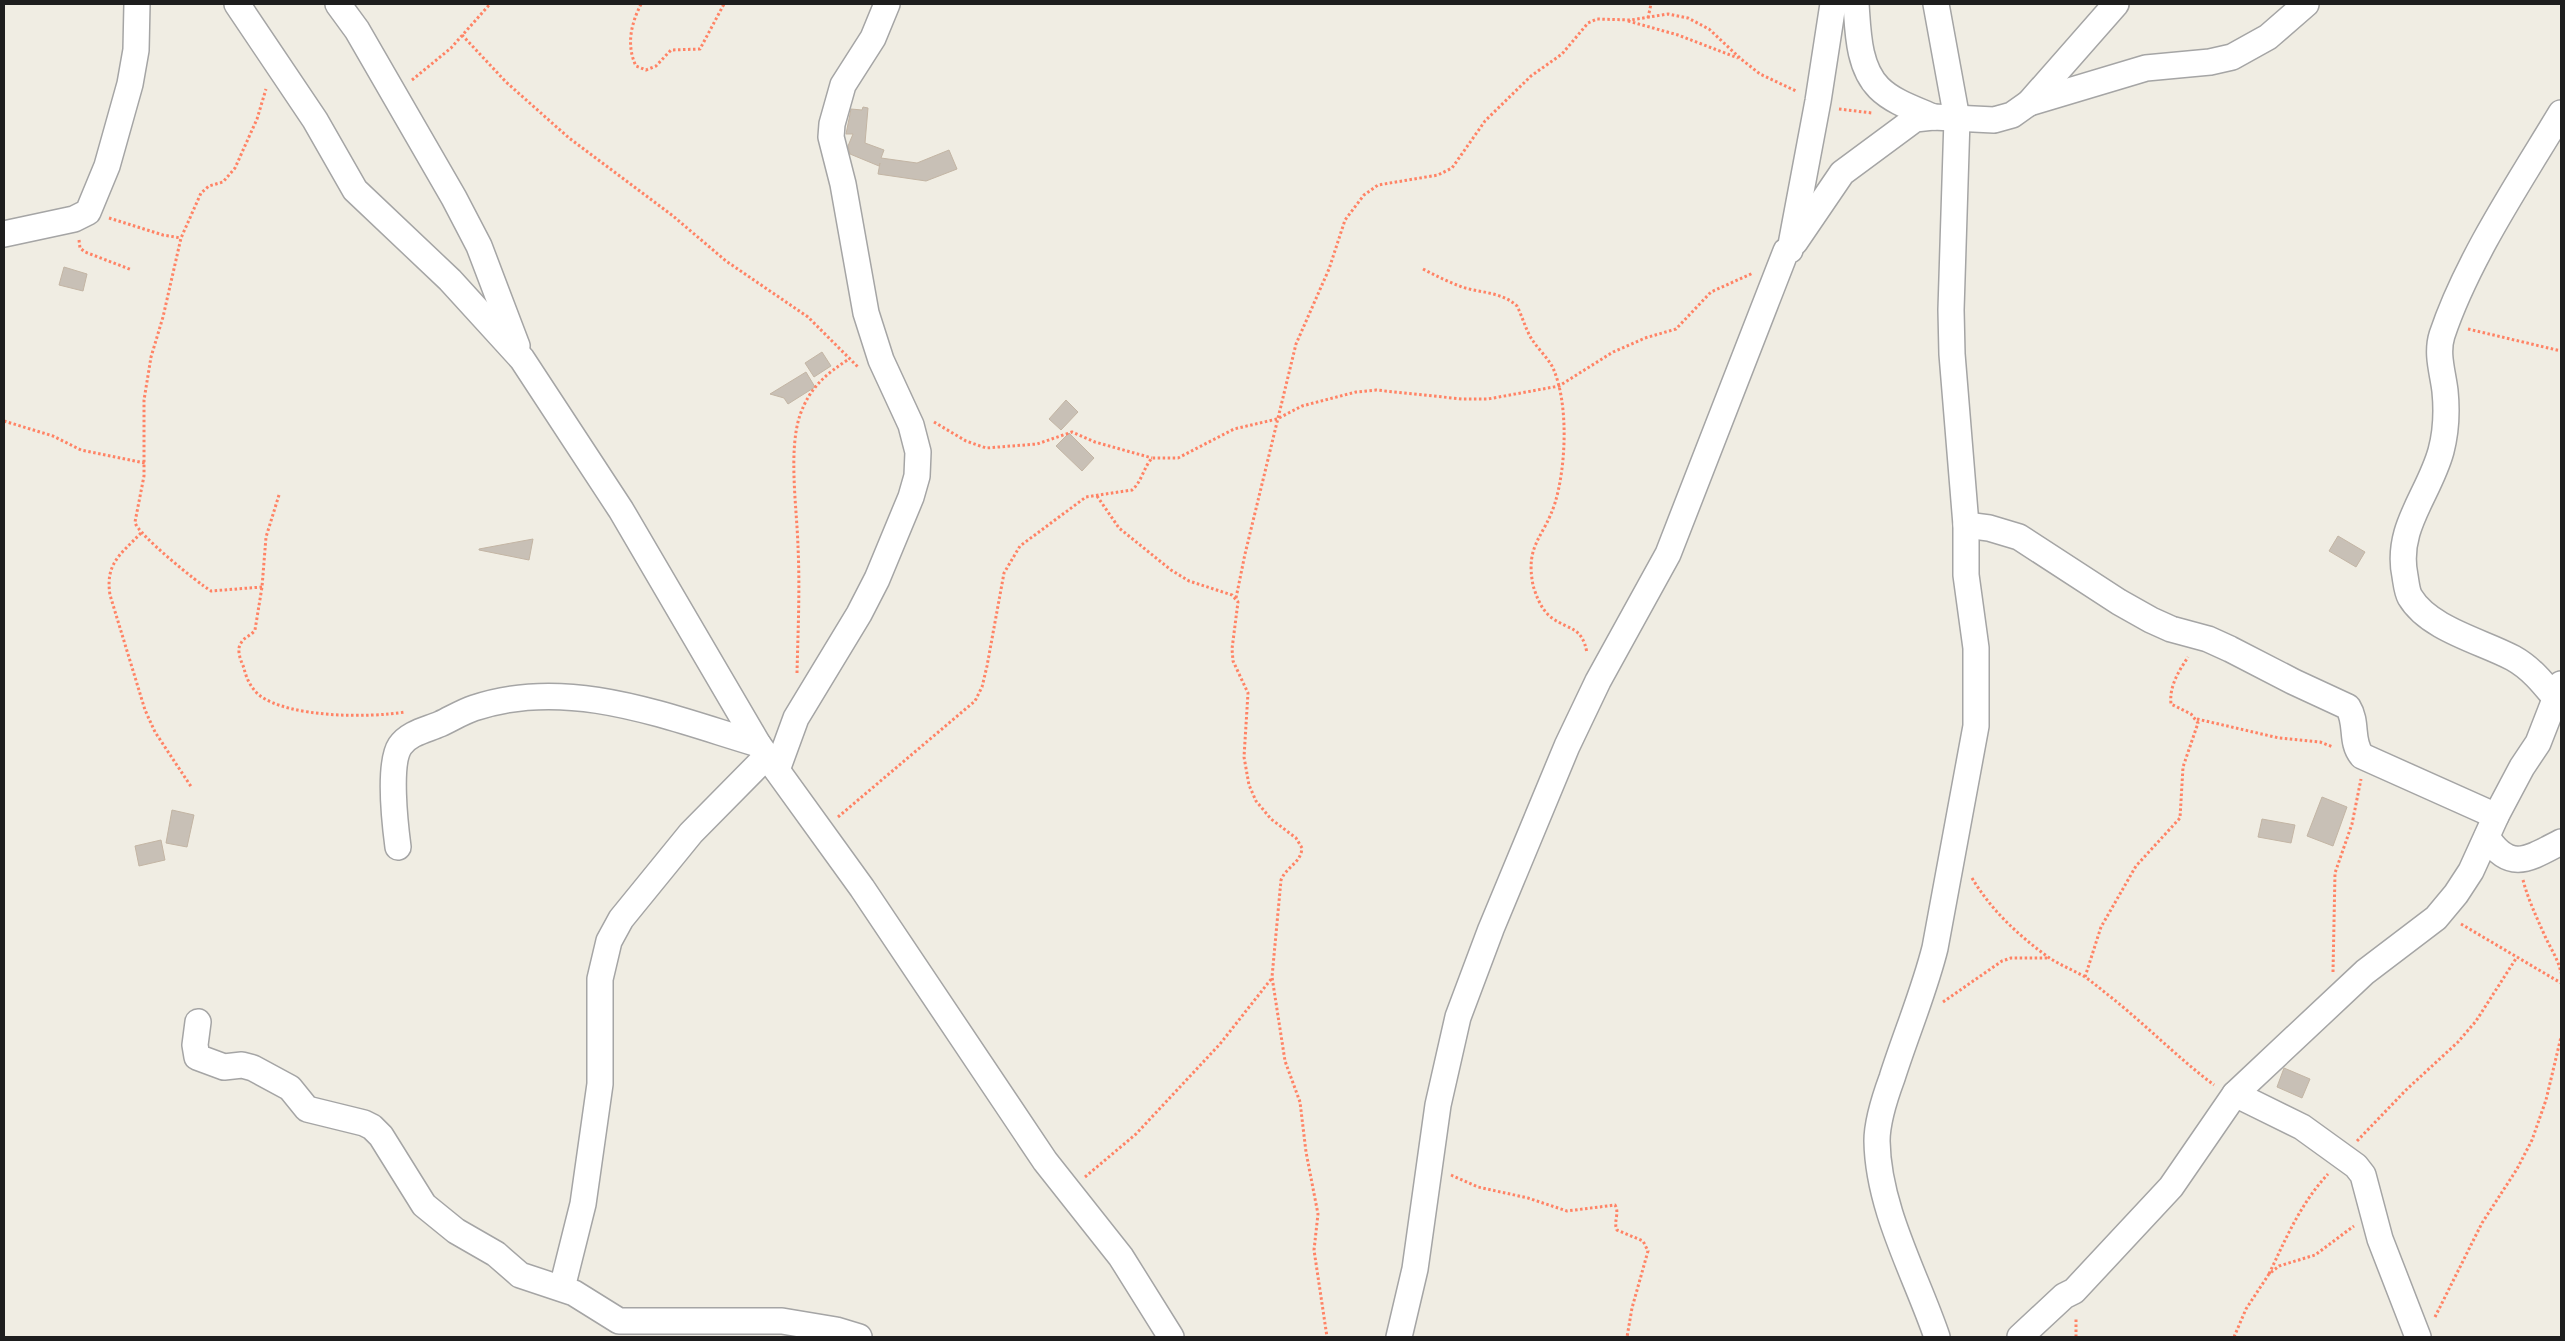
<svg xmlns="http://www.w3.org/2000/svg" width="2565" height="1341" font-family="'Work Sans',sans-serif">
<rect width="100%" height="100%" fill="#f0ede3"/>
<g fill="#c8c0b6" stroke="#c3b5a4">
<polygon points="863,107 868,108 865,143 884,150 881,158 917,163 949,150 957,169 926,181 878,174 880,163 879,166 850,154 848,146 853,134 846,134 851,109 862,110"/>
<polygon points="64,267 87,274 83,291 59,285"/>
<polygon points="822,352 831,366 814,377 805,363"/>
<polygon points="806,372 815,387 788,404 784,398 770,394"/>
<polygon points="1066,400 1078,412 1061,430 1049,419"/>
<polygon points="1069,433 1094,458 1082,471 1056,446"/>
<polygon points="2338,536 2365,552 2356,567 2329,551"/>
<polygon points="533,539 529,560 479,550 479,549"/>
<polygon points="2322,797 2347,807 2333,846 2307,836"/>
<polygon points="172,810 194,815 187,847 166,843"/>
<polygon points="2262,819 2295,825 2291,843 2258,837"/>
<polygon points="161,840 165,860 139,866 135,846"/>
<polygon points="2284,1068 2310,1079 2302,1098 2277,1087"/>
</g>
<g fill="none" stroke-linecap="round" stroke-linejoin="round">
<g stroke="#a5a5a5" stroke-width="28">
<g id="minor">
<polyline points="237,4 315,120 355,190 450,280 522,359 621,510 758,744 862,888 1045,1161 1121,1257 1171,1337"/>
<polyline points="338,4 357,30 454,198 479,246 517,346"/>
<path d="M1856,4C1858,31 1858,67 1879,88C1893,102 1915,109 1933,117"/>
<path d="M1936,4L1957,119L1951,310L1952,354L1966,525V575L1976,648V726L1935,948C1924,992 1906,1034 1892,1078C1885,1097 1877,1121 1877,1141C1878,1209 1916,1275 1937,1337"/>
<polyline points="2029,103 2146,68 2210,62 2232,57 2268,37 2306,4"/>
<polyline points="4,234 74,219 88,212 107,166 130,84 136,50 137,4"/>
<polyline points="1795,242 1842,173 1915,119 1933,117 1994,120 2012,115 2029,103 2116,4"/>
<path d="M1966,525L1989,528L2019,537L2119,602L2151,620L2171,629L2208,639L2230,649L2294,682L2348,707C2358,723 2350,742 2362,756L2496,816"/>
<path d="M2556,699C2543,683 2531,668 2513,658C2481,641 2429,629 2410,597C2407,592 2406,582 2405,576C2395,528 2429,495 2441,451C2446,432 2447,411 2445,391C2443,373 2436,354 2442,335C2467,260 2520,181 2561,113"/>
<polyline points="777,770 796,718 859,614 877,579 911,497 917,476 918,452 911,425 881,360 866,313 843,184 831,137 832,124 843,85 873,38 887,4"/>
<path d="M2487,837C2510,873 2530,858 2561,842"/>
<path d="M398,847C395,824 388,764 400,746C409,733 426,730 440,724C451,719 462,712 474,708C569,676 667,717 758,744"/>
<polyline points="198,1022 195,1045 197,1057 224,1067 242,1065 253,1068 290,1088 307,1109 364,1123 372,1127 381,1136 424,1205 456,1231 496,1254 520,1275 574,1293 619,1321 782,1321 836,1330 859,1337"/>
<polyline points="2235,1094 2302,1127 2356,1166 2363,1175 2380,1239 2418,1337"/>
<polyline points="562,1288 583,1204 600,1084 600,979 609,941 621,919 691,833 767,756"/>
<polyline points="1399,1337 1415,1269 1438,1105 1458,1017 1491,929 1567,746 1598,681 1668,554 1786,251 1790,250 1818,101 1833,4"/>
<polyline points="2020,1337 2064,1296 2074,1291 2171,1187 2235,1094 2365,972 2436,918 2456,894 2471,871 2496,816 2522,767 2538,743 2561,684"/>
</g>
</g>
<g stroke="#ff8365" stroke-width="3" stroke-dasharray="2.5 2.5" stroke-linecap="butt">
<path d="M641,4C631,24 626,45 636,66L646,70L656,66L671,50L700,49L724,4"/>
<polyline points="1648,18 1651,4"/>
<polyline points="1628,21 1678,35 1738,58"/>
<polyline points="462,35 506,82 569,138 673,216 726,261 808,317 859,368"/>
<polyline points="412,80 451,48 490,4"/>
<polyline points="1839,109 1872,113"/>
<polyline points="109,218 163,235 181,238"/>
<polyline points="79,240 80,248 85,252 132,270"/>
<path d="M1423,269C1436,276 1449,282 1462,287C1481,293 1502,292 1517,306C1523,318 1526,331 1533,341C1539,350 1548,358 1553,368C1569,404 1566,467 1555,503C1544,538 1525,544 1533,585C1536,596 1542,611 1552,618C1570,631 1582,626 1587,653"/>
<polyline points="2468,329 2561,351"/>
<polyline points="4,421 53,436 81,450 145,463"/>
<polyline points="934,422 966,441 986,448 1037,444 1072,432 1095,442 1152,458"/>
<path d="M279,495L266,537L262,587L255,630C251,636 244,637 241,643C236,650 241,661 244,668C246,678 251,688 259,695C289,718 369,718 405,712"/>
<path d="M1097,496L1119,528L1171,570L1189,581L1232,595L1238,602L1232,649L1233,661L1248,693L1244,757L1249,785L1256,801L1271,819L1296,838L1302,848C1301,863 1286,867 1281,880L1272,977L1285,1061L1300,1102L1306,1152L1318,1214L1314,1250L1327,1337"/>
<path d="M141,533C121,554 105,563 110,595L145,710L155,732L192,788"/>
<path d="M262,587L211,591C198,583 137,534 135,522L144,476V400L151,357L163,317L181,238L201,193L209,186L223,182L235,168L257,119L266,89"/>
<polyline points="1236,598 1245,554 1296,344 1329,269 1345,220 1364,195 1378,185 1438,175 1452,168 1485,121 1531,76 1562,54 1588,23 1597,19 1631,20 1668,14 1688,18 1709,29 1741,59 1760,74 1796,91"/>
<path d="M797,673C798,631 800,589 798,547C797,509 788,451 800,415C810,387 826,374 849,359"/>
<polyline points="2197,719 2279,738 2320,742 2333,747"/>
<path d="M838,817L975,701L982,687L987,666L1004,573L1020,546L1086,497L1132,490C1141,483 1144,467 1152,458H1178L1234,429L1277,419L1302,406L1356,392L1376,390L1462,399H1488L1559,386L1613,352L1645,338L1676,329L1711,292L1753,273"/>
<path d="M1972,878C1991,910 2018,935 2048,957C2060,965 2073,970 2085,977C2095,984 2103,991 2112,998C2147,1026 2178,1058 2214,1085"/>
<path d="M2523,880C2528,899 2536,916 2544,934C2550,948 2558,958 2561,973"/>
<polyline points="2461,924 2561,983"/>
<polyline points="2333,972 2335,873 2352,824 2361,779"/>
<path d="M2085,977L2101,927L2136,866L2180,818L2183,767L2198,723L2191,714L2171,704C2169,686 2179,671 2188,657"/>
<polyline points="1943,1002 2002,961 2011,958 2048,958"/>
<polyline points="2357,1141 2406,1090 2458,1042 2476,1021 2517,957"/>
<path d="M1451,1175L1478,1187L1528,1198L1567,1211L1615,1205C1620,1213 1613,1222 1617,1230L1643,1241L1648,1251L1632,1308L1627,1337"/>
<polyline points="1085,1177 1136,1134 1220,1044 1272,978"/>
<path d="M2269,1274C2286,1238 2301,1203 2328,1174"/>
<polyline points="2435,1317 2482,1223 2517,1169 2532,1140 2546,1100 2561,1037"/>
<polyline points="2076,1337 2076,1317"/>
<polyline points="2234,1337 2246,1309 2269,1274 2279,1266 2315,1255 2354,1226"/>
</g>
<use href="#minor" stroke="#fff" stroke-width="25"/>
</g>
<rect width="2565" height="1341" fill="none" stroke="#1e1e1e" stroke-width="10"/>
</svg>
